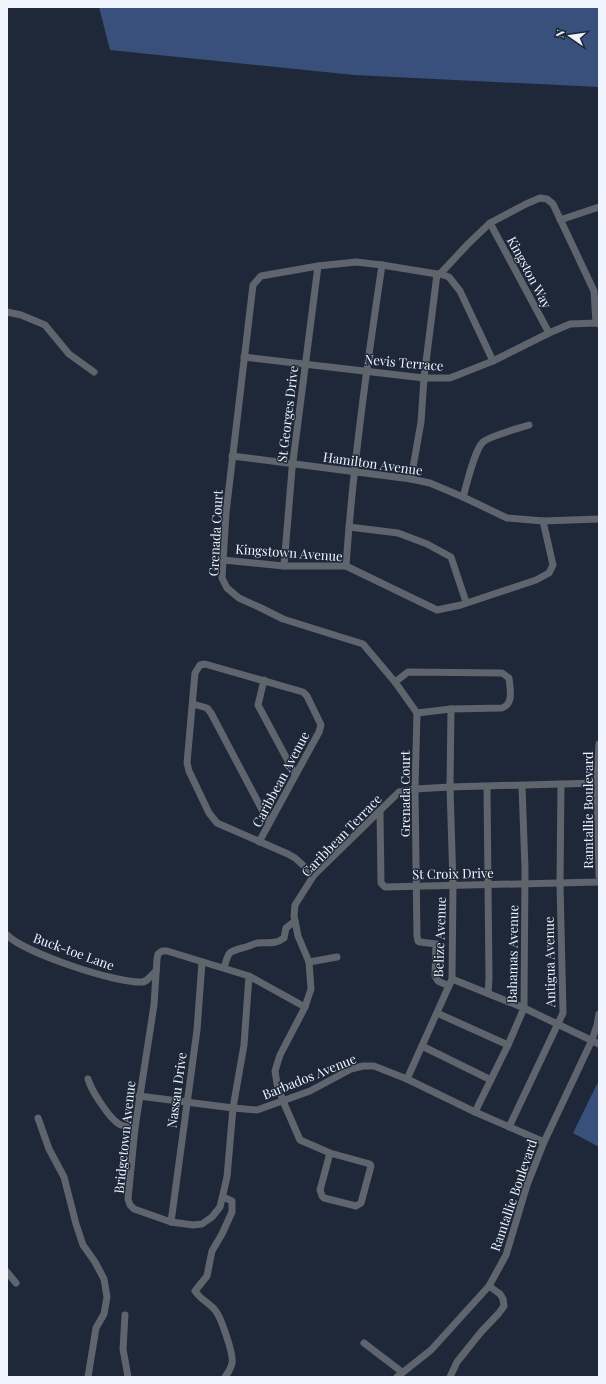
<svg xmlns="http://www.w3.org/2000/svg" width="606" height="1384" font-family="'Playfair Display',serif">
<rect width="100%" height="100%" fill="#1e2839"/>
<g fill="#38507b">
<polygon points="99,7 599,7 599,87 354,75 110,50"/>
<polygon points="599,1080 599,1147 573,1133"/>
</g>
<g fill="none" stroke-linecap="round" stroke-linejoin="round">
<g stroke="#5f646d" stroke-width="7">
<polyline points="560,220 599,207"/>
<polyline points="490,223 549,333"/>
<polyline points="437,274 382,265 356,262 318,266 261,276 253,285 226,513 222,578 227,588 239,598 261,608 283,619 363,644 395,682 417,713 415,789 417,936 418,941 420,942 436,944 435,976 438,981 449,986"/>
<polyline points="7,312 21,315 45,325 69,354 94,372"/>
<polyline points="244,357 424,378 450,378 493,361 549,333 570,324 596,323 599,324"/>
<polyline points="493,361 460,291 449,277 440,274 468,244 490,223 526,204 540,198 547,199 553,204 594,291 596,323"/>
<polyline points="232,456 411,479 430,483 463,497 507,518 543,521 599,519"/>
<polyline points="411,479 421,422 424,378 437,274 440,274"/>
<path d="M463,497C467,484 474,451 483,442C489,436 520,428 529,425"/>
<polyline points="349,527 398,533 427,544 451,557 466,602"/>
<polyline points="223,560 284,566 346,566 437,610 461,605 536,580 549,573 553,565 543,521"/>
<polyline points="284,566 292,469 318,266"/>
<path d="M346,566C353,465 367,365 382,265"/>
<polyline points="264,680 258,705 295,774"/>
<path d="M395,682L408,672L502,673L509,678C510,689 514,704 502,708L451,709L450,787L453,885L452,979L407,1079"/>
<polyline points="193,704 207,708 211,713 269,823"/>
<polyline points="417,713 451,709"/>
<polyline points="599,744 597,783 599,876"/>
<polyline points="487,787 489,979 488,993"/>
<polyline points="380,811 381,883 385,887 599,882"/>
<polyline points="259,842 319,732 321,725 307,696 303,692 205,664 200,665 195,673 187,763 189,771 209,813 217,823 288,854 295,858 314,875"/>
<path d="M7,935C25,953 117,984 143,982L147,980L156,971"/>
<polyline points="309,962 337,957"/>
<path d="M224,968C229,950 228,952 246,947C249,946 254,944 257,943C267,942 275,945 284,938L286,928L295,921"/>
<polyline points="249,976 244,1045 233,1108 227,1177 220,1207 212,1217 202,1224 193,1225 171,1222 134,1209 130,1205 128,1199 135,1128 154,1005 157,959 158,954 162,951 167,951 249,976 305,1007"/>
<polyline points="452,979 524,1008 599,1044"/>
<polyline points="437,1013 508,1045"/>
<polyline points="422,1046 491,1080"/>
<path d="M88,1079C91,1090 109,1118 119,1124C124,1127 129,1127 135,1128"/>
<polyline points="139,1096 233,1108 257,1110 310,1091 351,1069 363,1066 374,1066 407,1079 475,1112 544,1142"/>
<polyline points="475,1112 508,1045 524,1008 525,869 522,786"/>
<polyline points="38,1118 49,1149 64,1177 76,1224 83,1245 95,1262 104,1279 107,1297 104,1314 96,1328 88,1377"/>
<polyline points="509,1127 563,1013 560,883 561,784"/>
<polyline points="330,1153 320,1190 322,1196 324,1198 356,1206 361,1203 371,1166 370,1164 330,1153 300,1140 283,1101 277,1084 275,1071 280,1055 305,1007 311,989 309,962 298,936 294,916 295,905 314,875 399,792 415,789 450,787 597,783"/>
<path d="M223,1197L232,1201V1212L222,1234L212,1251L207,1276L195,1291C200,1299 209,1303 215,1310C221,1317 234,1355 232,1363C231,1368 228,1373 225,1377"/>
<polyline points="171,1222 197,1030 202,962"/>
<polyline points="7,1272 16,1283"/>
<polyline points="125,1315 123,1349 128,1377"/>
<polyline points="364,1343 402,1372"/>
<polyline points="397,1377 431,1350 489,1286 506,1255 527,1185 544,1142 592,1040 597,1025 599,1014"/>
<polyline points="450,1377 457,1362 481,1332 499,1313 504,1306 503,1299 500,1294 489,1286"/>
</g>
</g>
<g text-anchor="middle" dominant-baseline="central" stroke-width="3" stroke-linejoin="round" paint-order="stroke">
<g font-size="13" fill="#eff4fe" stroke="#1e2839">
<text transform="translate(530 272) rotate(62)">Kingston Way</text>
<text transform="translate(404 362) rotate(5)">Nevis Terrace</text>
<text transform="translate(287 414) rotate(-83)">St Georges Drive</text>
<text transform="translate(373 463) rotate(8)">Hamilton Avenue</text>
<text transform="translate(215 533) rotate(-87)">Grenada Court</text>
<text transform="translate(289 552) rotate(4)">Kingstown Avenue</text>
<text transform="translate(280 779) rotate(-62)">Caribbean Avenue</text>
<text transform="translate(404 794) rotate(-90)">Grenada Court</text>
<text transform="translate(587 810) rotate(-90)">Ramtallie Boulevard</text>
<text transform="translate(341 835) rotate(-46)">Caribbean Terrace</text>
<text transform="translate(453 873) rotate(-1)">St Croix Drive</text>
<text transform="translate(439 937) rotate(-88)">Belize Avenue</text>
<text transform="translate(74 951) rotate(20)">Buck-toe Lane</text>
<text transform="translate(512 954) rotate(-89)">Bahamas Avenue</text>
<text transform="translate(549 962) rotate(-91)">Antigua Avenue</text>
<text transform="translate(309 1076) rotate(-22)">Barbados Avenue</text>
<text transform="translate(176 1090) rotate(-82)">Nassau Drive</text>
<text transform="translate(124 1137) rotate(-84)">Bridgetown Avenue</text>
<text transform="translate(513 1195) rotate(-71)">Ramtallie Boulevard</text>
</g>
</g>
<rect width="606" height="1384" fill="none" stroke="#eff4fe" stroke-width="16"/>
<g transform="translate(570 36) rotate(283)" stroke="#1e2839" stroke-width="3" paint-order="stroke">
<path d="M0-3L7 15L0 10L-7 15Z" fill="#eff4fe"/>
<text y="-6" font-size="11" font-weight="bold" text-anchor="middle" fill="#eff4fe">N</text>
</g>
</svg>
